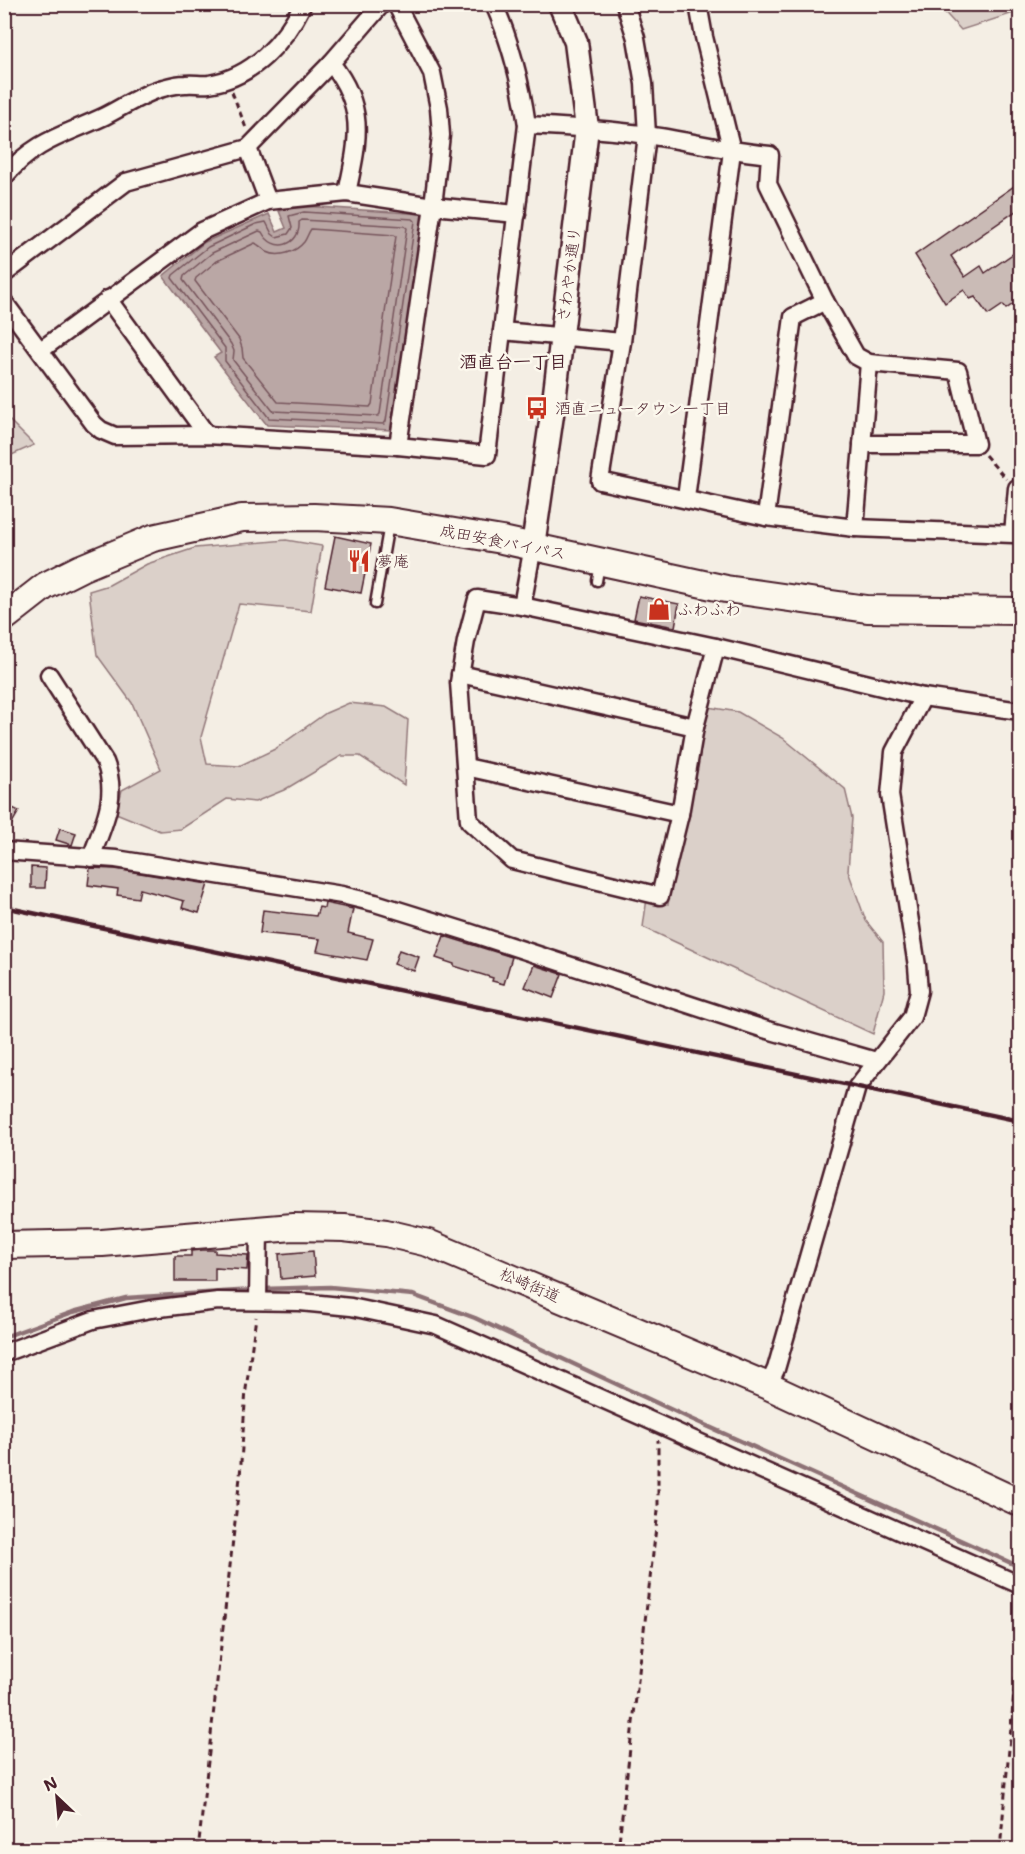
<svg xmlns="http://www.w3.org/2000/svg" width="1025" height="1854" font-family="'Shantell Sans','Klee One',sans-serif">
<rect width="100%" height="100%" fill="#f4eee4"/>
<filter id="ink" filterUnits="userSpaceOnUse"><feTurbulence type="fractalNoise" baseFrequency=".0167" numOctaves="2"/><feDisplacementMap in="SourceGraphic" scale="12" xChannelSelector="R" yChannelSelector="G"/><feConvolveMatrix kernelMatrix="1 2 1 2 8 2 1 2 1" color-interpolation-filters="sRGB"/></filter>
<g filter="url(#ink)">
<g fill="#dbd0c9" stroke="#92787a" stroke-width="1.5">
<polygon points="938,5 1020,5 1020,11 961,30"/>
<polygon points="5,416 34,445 5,458 4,458"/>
<polygon points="286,540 322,546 311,611 239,604 201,737 207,764 239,766 275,749 326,713 349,703 386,707 408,720 404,785 360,756 341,756 284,790 255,802 227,799 181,829 160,831 116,813 122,790 161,769 132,703 97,655 89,591 109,585 147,564 195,548"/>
<polygon points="708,707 738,712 783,738 845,789 852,818 848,871 866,921 883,942 884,991 873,1034 643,927 647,898 668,904"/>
</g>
<polygon fill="#baa7a5" stroke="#8d7174" stroke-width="1.5" points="303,206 423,214 391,430 267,425 214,357 221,353 163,276 205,242 269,214 277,232 286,228 279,211"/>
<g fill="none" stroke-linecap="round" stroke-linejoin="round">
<g stroke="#77555c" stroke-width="1.5">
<polygon points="304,212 413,219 415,221 386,421 384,424 269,418 225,361 225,348 172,278 173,275 208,247 256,224 266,222 272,234 276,237 288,234 292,228 289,216"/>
<path d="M302,220L404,226L407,228L380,414L378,416L273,411L233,360L234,351L231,344L183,280L184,276L212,253L259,231L262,232C273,254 301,246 299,222Z"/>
<path d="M311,229L394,235L396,236L372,404L370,407L278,402L243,358L242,348L239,339L195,281L196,278L217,261L255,243C259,245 263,249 267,252C279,258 296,252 304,242C307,238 308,233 311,229Z"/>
</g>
<g stroke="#8d7174" stroke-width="4.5">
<polyline points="263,1289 330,1287 413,1295 475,1318 687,1417 1020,1567"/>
<polyline points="4,1337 73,1312 126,1298 254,1290"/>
</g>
</g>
<g fill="#cabbb6" stroke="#4a1f2b" stroke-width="1.5">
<polygon points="1020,182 1020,208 951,256 965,277 981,266 985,273 1020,249 1020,299 1006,309 1003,305 988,315 975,297 970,299 964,290 945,303 915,255"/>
<polygon points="335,536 371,544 361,593 325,586"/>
<polygon points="639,596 679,604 675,627 634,619"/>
<polygon points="4,804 19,811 4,837"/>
<polygon points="60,828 76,833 72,845 56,840"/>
<polygon points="31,867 46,868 45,888 31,888"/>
<polygon points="90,868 115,869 208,884 199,913 182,908 184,901 140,889 138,898 117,895 118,889 88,885"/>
<polygon points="325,903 353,909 348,933 373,939 367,960 317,951 320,939 260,933 263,910 316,916 319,907 324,908"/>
<polygon points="444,936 512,957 504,984 492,981 493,978 454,966 454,964 436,958"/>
<polygon points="399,950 419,957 414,971 394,964"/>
<polygon points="534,965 562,974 553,998 525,987"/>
<polygon points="203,1250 215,1250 215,1253 248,1255 247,1270 215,1268 215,1281 175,1281 175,1256 191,1256 191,1251"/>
<polygon points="313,1251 315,1276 281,1279 279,1254"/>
</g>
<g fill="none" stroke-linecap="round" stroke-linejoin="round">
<g stroke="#4a1f2b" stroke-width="13">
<g id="lane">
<polyline points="597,581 600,564"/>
<polyline points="375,604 389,524"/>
</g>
</g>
<g stroke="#4a1f2b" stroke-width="21">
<g id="street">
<polyline points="396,4 432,73 439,108 441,135 433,206 398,446"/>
<polyline points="625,4 636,38 644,84 647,135 622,342 600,481 766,517 855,528 1013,534 1017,488 1020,488"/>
<path d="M331,63C367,108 358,141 347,193"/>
<path d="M527,125C567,127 607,129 647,135C688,141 728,151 770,155L768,184L825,301L856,356L869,363L958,371L976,444H862"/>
<polyline points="248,148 268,201"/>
<path d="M4,177C37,139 63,136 105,116C123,107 143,93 163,88C170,86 178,84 186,84C193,83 201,85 209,84C253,77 284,43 303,4"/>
<polyline points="4,274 126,182 248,148 331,63 382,4"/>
<polyline points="108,299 207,435"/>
<path d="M4,302L94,424L101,430L115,436L207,435L398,446L487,455L527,125C521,83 511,43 494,4"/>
<polyline points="502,331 622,342"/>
<polyline points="41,350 202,231 268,201 347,193 433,206 517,214"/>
<polyline points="686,498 732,151 704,37 698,4"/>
<polyline points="766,517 793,317 825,301"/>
<polyline points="855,528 869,363"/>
<polygon points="477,599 522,606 716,647 695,727 680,814 660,896 512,860 469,821 459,682 466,641"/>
<polyline points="522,606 533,546"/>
<polyline points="716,647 923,697 1020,711"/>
<polyline points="460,674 695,727"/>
<path d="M49,675L105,762C119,797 103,824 91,858"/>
<polyline points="466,767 680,814"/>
<polyline points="4,851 116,859 342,895 375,903 468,932 764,1029 876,1061"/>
<polyline points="258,1300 259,1229"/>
<polyline points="4,1353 93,1320 151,1309 218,1301 300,1302 351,1307 436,1325 1020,1585"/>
<polyline points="768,1386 776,1369 857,1087 912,1017 919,991 917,966 890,795 894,752 923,697"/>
</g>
</g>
<g stroke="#4a1f2b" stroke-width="27">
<polyline id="secondary" points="533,546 554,401 587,128 576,42 560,4"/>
</g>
<g stroke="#4a1f2b" stroke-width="30">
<g id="primary">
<polyline points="4,618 45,586 81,568 153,538 242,518 314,517 389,521 502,540 726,589 867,609 1020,611"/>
<polyline points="4,1245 102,1243 293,1227 344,1228 386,1233 428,1243 768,1386 1020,1503"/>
</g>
</g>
<g stroke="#4a1f2b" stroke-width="3" stroke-dasharray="6 4.5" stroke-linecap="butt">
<polyline points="232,92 246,128"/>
<polyline points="985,455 1006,479"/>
<polyline points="198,1850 240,1477 246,1389 256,1317"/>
<polyline points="618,1850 658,1511 658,1440"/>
<polyline points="1000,1850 1020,1625"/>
</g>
<use href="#lane" stroke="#fbf7ec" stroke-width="8"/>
<use href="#street" stroke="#fbf7ec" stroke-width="16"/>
<use href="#secondary" stroke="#fbf7ec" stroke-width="22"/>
<use href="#primary" stroke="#fbf7ec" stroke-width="26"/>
<polyline stroke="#4a1f2b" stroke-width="4.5" points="4,907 1020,1121"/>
</g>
</g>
<defs>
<g id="bus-bare" transform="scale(1.8)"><path d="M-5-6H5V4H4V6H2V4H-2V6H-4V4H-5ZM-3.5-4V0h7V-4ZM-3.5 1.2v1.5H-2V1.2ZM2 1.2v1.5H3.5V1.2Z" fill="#c8321e" stroke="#fbf7ec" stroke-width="2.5" paint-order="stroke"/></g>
<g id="restaurant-bare" transform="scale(1.8)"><path d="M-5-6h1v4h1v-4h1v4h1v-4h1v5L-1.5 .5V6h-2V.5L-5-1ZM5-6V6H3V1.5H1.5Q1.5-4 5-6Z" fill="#c8321e" stroke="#fbf7ec" stroke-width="2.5" paint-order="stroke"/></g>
<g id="shop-bare" transform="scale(1.8)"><path d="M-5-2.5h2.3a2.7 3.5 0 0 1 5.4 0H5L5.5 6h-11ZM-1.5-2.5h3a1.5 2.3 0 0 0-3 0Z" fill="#c8321e" stroke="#fbf7ec" stroke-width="2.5" paint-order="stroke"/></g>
</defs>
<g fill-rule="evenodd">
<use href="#bus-bare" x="537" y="408"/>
<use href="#restaurant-bare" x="359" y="561"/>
<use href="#shop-bare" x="659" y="609"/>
</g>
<g text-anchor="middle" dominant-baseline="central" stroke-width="5" stroke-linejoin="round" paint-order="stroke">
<g font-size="16" fill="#4a1f2b" stroke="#fbf7ec">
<text transform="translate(569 274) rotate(-83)">さわやか通り</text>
<text transform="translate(503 542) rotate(11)">成田安食バイパス</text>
<text transform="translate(530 1285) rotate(23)">松崎街道</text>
</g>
<g font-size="16" fill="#4a1f2b" stroke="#fbf7ec" text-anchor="start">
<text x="555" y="408">酒直ニュータウン一丁目</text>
<text x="377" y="561">夢庵</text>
<text x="677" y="609">ふわふわ</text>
</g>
<g font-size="18" font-weight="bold" fill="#4a1f2b" stroke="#fbf7ec">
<text x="513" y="362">酒直台一丁目</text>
</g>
</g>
<rect width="1025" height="1854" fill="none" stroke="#fbf7ec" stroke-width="24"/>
<rect x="12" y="12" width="1001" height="1830" fill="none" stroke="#4a1f2b" stroke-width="2" filter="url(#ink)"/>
<g transform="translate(57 1797) rotate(334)" stroke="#fbf7ec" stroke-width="4.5" paint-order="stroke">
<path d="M0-4.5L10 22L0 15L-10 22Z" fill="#4a1f2b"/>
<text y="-9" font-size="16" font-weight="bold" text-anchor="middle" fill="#4a1f2b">N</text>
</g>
</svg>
